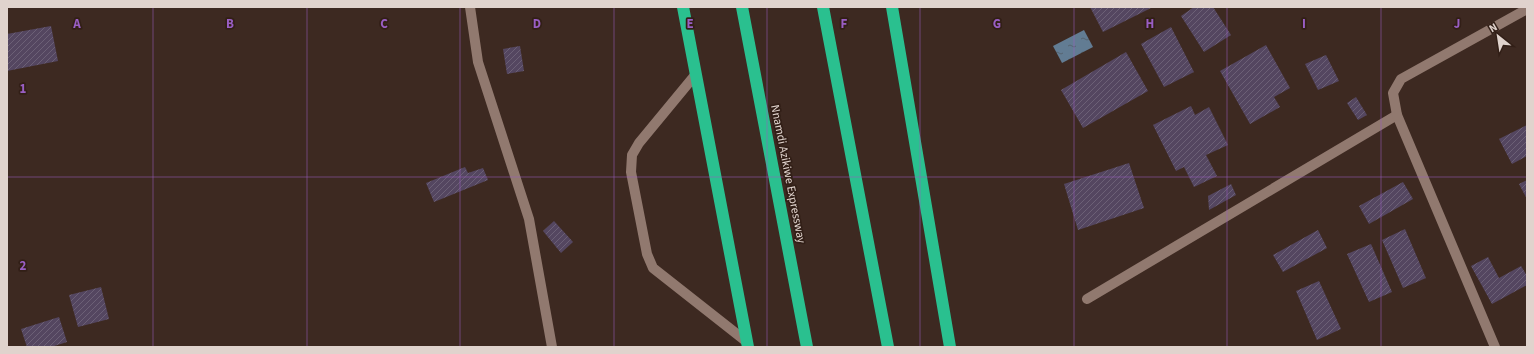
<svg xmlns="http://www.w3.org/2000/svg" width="1534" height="354" font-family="'Source Sans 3',sans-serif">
<defs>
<pattern id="water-ripples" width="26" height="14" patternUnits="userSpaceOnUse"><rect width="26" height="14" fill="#627c93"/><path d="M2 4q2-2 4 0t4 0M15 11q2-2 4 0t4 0" fill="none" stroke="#566471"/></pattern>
<pattern id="building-hatch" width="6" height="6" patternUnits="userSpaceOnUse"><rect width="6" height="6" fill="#544660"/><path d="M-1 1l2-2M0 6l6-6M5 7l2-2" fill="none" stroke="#6c6076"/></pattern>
</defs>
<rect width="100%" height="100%" fill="#3d2921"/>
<polygon fill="url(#water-ripples)" points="1084,30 1093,47 1062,63 1053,46"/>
<g fill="url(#building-hatch)">
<polygon points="1090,7 1153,7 1103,32"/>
<polygon points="1194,7 1213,7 1231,35 1204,52 1181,16"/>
<polygon points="51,26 58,61 7,71 7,34"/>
<polygon points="1171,27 1194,72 1164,87 1141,44"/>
<polygon points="1266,45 1290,88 1274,97 1280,107 1250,124 1220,71"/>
<polygon points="520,46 524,71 507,74 503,49"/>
<polygon points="1126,52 1148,91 1083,128 1061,90"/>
<polygon points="1326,55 1339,81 1318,90 1305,64"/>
<polygon points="1356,97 1367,115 1358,120 1347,103"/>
<polygon points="1191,106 1195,115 1209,107 1228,145 1206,155 1217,176 1194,187 1184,167 1176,171 1153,125"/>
<polygon points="1527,125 1527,156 1512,164 1499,139"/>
<polygon points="1129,163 1144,208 1078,230 1064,184"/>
<polygon points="465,167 468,173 483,168 488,180 434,202 426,183"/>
<polygon points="1527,180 1527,199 1519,184"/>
<polygon points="1403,182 1413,199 1369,224 1359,206"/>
<polygon points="1231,184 1236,195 1209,210 1208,196"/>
<polygon points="554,221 573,242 561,253 543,231"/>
<polygon points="1405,229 1426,278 1403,288 1382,240"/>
<polygon points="1318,230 1327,248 1283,272 1273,255"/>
<polygon points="1371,244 1392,292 1369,302 1347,254"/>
<polygon points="1488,257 1499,278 1521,266 1527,276 1527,285 1492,304 1471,266"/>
<polygon points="1319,281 1341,329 1317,340 1296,291"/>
<polygon points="101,287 109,319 78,327 69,295"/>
<polygon points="59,317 67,342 51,347 27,347 21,329"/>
</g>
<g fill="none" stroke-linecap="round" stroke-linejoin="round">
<g stroke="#91796f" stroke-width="10">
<polyline points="470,7 478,62 529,219 552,347"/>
<polyline points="696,74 639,143 632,155 631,172 647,254 653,268 747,342"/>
</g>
<g stroke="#91796f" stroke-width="10">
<polyline points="1087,299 1397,115"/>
<polyline points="1495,347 1397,115 1393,93 1401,79 1527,9"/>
</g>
<g stroke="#2ac08f" stroke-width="12">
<polyline points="683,7 748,347"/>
<polyline points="742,7 807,347"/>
<polyline points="823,7 888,347"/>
<polyline points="892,7 950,347"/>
</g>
</g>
<path fill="none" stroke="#995ec3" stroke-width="1" stroke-opacity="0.55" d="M153,7V347M307,7V347M460,7V347M614,7V347M767,7V347M920,7V347M1074,7V347M1227,7V347M1381,7V347M7,177H1527"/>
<g text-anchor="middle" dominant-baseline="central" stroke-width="3.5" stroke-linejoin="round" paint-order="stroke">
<g font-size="12" fill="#e0d3cd" stroke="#321f17">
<text transform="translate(788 174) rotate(79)">Nnamdi Azikiwe Expressway</text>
</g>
</g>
<g font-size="13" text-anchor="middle" font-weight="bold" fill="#995ec3" stroke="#321f17" stroke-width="3.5" stroke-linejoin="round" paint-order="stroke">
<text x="77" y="28">A</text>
<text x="230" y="28">B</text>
<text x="384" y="28">C</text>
<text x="537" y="28">D</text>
<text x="690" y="28">E</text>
<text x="844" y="28">F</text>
<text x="997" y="28">G</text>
<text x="1150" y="28">H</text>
<text x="1304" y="28">I</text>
<text x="1457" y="28">J</text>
<text x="23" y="93">1</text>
<text x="23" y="270">2</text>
</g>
<rect width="1534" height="354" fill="none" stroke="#e0d3cd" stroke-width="16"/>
<g transform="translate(1498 36) rotate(330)" stroke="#321f17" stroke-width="3" paint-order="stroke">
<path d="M0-3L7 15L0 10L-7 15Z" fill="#e0d3cd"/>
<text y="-6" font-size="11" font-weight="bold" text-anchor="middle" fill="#e0d3cd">N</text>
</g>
</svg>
